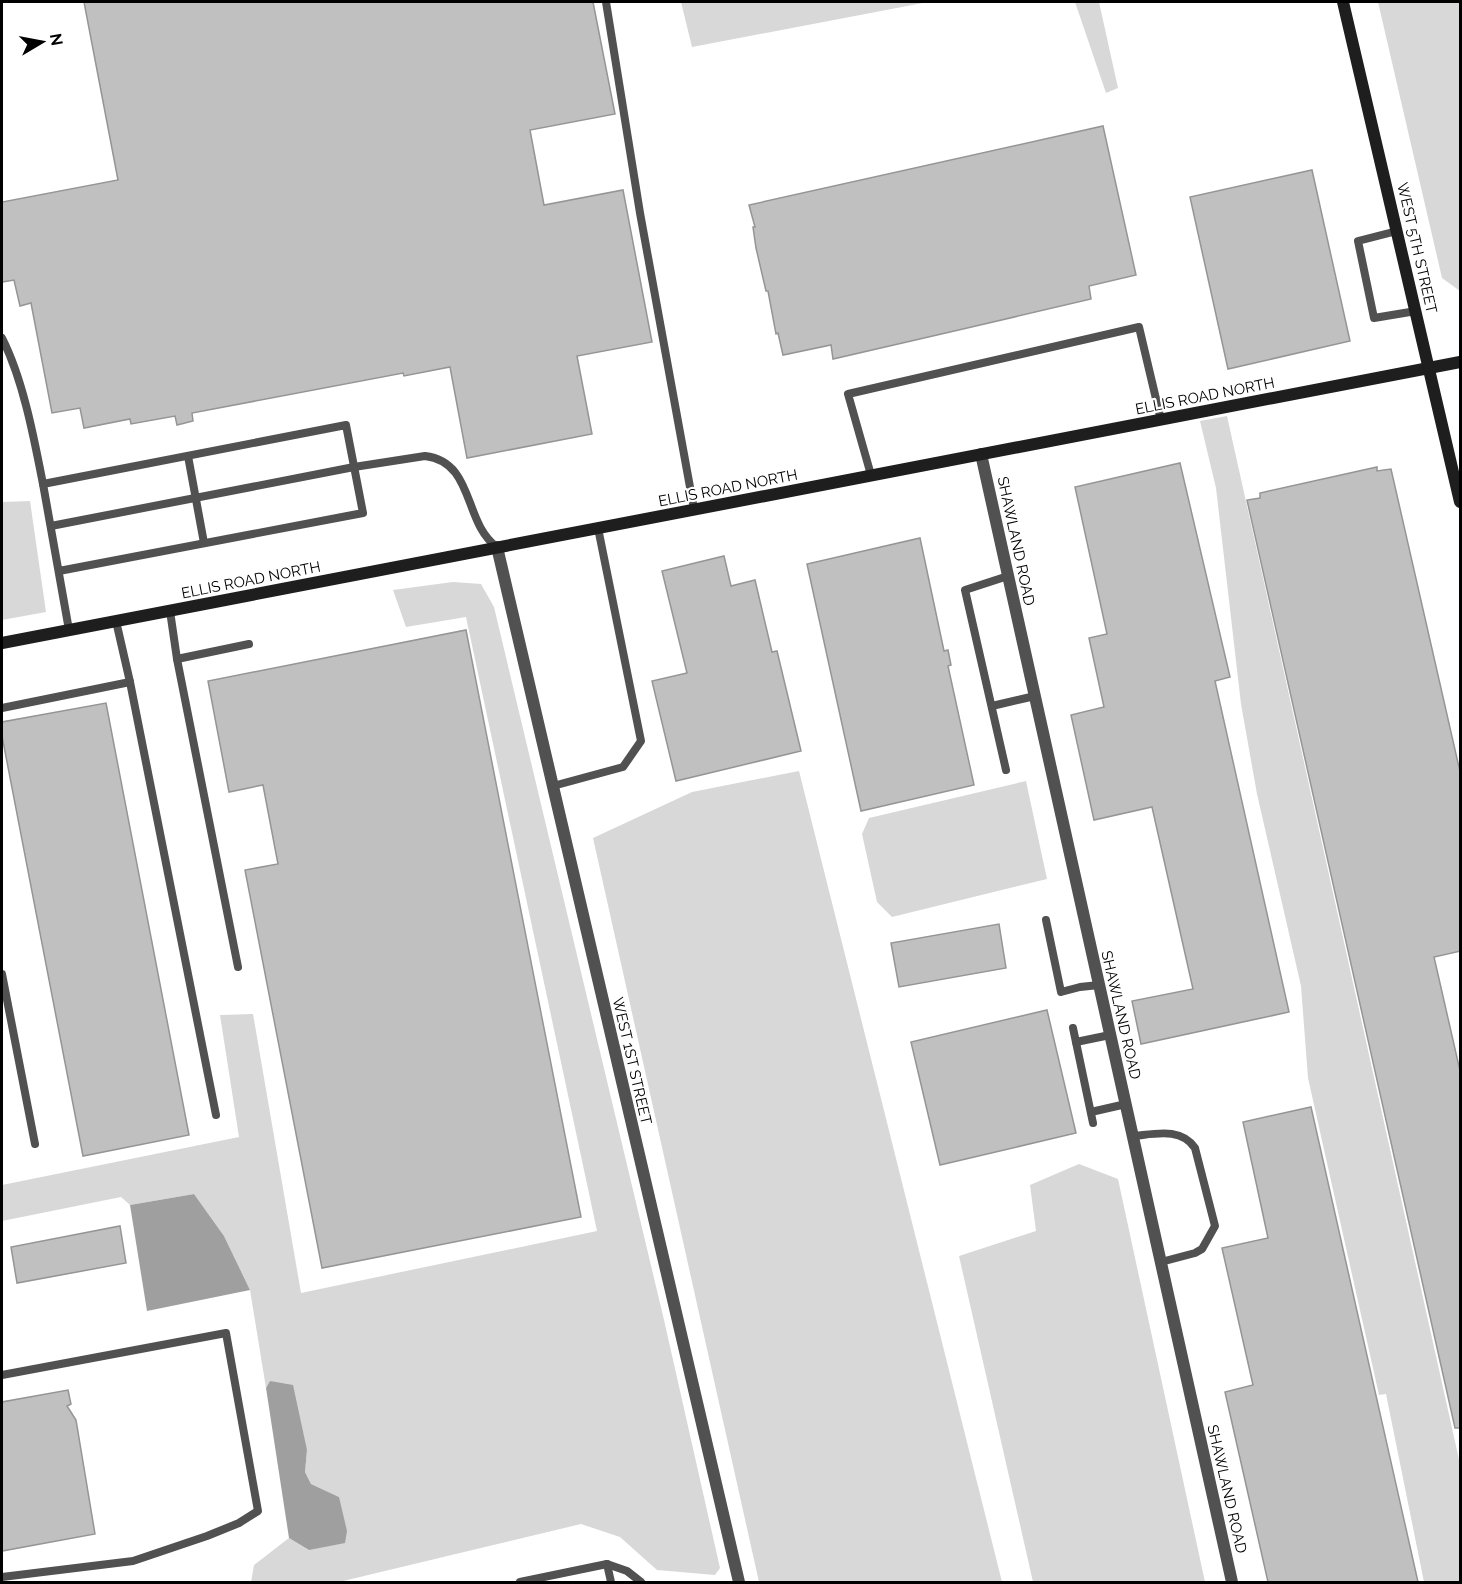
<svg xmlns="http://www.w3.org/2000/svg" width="1462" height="1584" font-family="Raleway,sans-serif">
<rect width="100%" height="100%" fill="#fff"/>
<g fill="#d8d8d8">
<polygon points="681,2 928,2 692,47"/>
<polygon points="1075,2 1099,2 1118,88 1106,93"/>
<polygon points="1378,2 1460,2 1460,291 1442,278"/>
<polygon points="1227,416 1460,1464 1460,1582 1424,1582 1386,1394 1379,1395 1308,1078 1301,986 1257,794 1241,704 1216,488 1200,421"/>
<polygon points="30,501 46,612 2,620 2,502"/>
<polygon points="453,582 481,584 494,607 664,1320 720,1568 715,1575 657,1570 620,1537 581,1524 339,1582 251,1582 254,1565 289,1538 309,1550 339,1497 311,1484 305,1472 307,1450 270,1381 266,1388 250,1290 224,1236 194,1194 130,1205 121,1197 2,1221 2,1185 239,1137 220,1015 253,1014 301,1293 597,1231 466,617 406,627 393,590"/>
<polygon points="799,771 1002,1582 759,1582 593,838 692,792"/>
<polygon points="1026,781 1047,879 892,917 877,902 862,834 869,818"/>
<polygon points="1079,1164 1118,1179 1205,1582 1033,1582 959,1256 1036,1231 1030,1185"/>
</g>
<g fill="#9f9f9f">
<polygon points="194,1194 224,1236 250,1290 147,1311 130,1205"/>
<polygon points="270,1381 293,1385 307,1450 305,1472 311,1484 339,1497 347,1531 345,1543 309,1550 289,1538 266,1388"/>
</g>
<g fill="#c0c0c0" stroke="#959595" stroke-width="1.5">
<polygon points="84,2 593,2 615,114 530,130 544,205 623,190 652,342 577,356 592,434 467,458 450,367 404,376 403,373 192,413 193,421 177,425 175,416 131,424 130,419 84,428 80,408 52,413 31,303 20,306 14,280 2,282 2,202 118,180"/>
<polygon points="1103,126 1136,275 1089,286 1091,299 963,329 833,359 831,345 783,355 778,333 776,334 768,291 766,291 756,248 753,227 755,227 749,205"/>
<polygon points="1312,170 1350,341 1228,369 1190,197"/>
<polygon points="1180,463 1230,677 1215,681 1289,1012 1141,1044 1132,1001 1193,989 1152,807 1094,820 1071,715 1104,707 1089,638 1107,634 1075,487"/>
<polygon points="1377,467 1377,471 1391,469 1461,776 1461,951 1434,957 1461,1075 1461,1428 1455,1428 1247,500 1260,498 1260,493"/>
<polygon points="920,538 944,651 948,650 951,665 948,666 974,785 861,811 807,564"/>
<polygon points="724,556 731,586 755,580 772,652 777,651 801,751 676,781 652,681 687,673 662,571"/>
<polygon points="466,630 581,1217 322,1268 245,870 278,864 263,785 229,792 208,681"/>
<polygon points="106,703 189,1135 83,1156 2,736 2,722"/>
<polygon points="999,924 1006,968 899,987 891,943"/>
<polygon points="1047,1010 1076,1133 940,1165 911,1042"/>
<polygon points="1311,1107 1418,1582 1268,1582 1225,1392 1253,1385 1222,1248 1268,1238 1243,1122"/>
<polygon points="120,1226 126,1263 17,1283 11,1247"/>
<polygon points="68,1390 71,1404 67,1406 76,1420 95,1534 2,1551 2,1402"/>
</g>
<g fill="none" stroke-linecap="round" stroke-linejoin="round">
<g stroke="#515151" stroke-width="8">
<polyline points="606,2 640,213 694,509"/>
<polyline points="1397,231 1358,241 1374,318 1416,311"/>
<path d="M2,338C23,379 34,438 43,484"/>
<polyline points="188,456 204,543"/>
<polyline points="871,475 848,394 1139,327 1161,420"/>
<path d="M51,526L354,467L425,456C475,462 463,523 497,547"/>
<polyline points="59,571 363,513 346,425 43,484 69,630"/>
<polyline points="170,611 177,659 238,967"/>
<polyline points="116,621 130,682 216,1115"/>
<polyline points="177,659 249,644"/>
<polyline points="992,706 1035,696"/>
<polyline points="2,708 130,682"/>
<polyline points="1006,770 965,590 1008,576"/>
<polyline points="553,786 623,767 641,741 598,528"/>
<polyline points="1046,920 1061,992 1080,987 1099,985"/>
<polyline points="2,974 35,1144"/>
<polyline points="1073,1028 1093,1123"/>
<polyline points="1076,1042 1110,1035"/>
<polyline points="1091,1112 1126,1104"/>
<path d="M1133,1136C1155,1134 1181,1127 1195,1148L1215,1226L1202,1249L1195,1253L1161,1262"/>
<polyline points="2,1375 226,1333 258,1511 239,1523 207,1536 133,1561 2,1577"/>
<polyline points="607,1564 611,1582"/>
<polyline points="520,1582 607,1564 627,1571 641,1582"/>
</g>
<g stroke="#515151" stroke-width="12">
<polyline points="981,454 1232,1582"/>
<polyline points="497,547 739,1582"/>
</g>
<g stroke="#1e1e1e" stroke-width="12">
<polyline points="1343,2 1460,502"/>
<polyline points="2,643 1460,362"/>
</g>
</g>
<g text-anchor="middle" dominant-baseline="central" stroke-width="4.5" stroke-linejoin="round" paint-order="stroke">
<g font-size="15" fill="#000" stroke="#fff">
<text transform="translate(1417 248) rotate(77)">WEST 5TH STREET</text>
<text transform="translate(1205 396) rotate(-11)">ELLIS ROAD NORTH</text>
<text transform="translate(728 488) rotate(-11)">ELLIS ROAD NORTH</text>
<text transform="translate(1016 541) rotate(78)">SHAWLAND ROAD</text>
<text transform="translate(251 580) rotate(-11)">ELLIS ROAD NORTH</text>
<text transform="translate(1121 1015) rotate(77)">SHAWLAND ROAD</text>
<text transform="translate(632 1061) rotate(77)">WEST 1ST STREET</text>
<text transform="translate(1227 1489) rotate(77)">SHAWLAND ROAD</text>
</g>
</g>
<rect width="1462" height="1584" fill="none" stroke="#000000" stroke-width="6"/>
<g transform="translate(42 42) rotate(80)" stroke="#ffffff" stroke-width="4.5" paint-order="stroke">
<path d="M0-4.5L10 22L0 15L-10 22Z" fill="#000000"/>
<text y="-9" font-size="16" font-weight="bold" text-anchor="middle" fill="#000000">N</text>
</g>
</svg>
